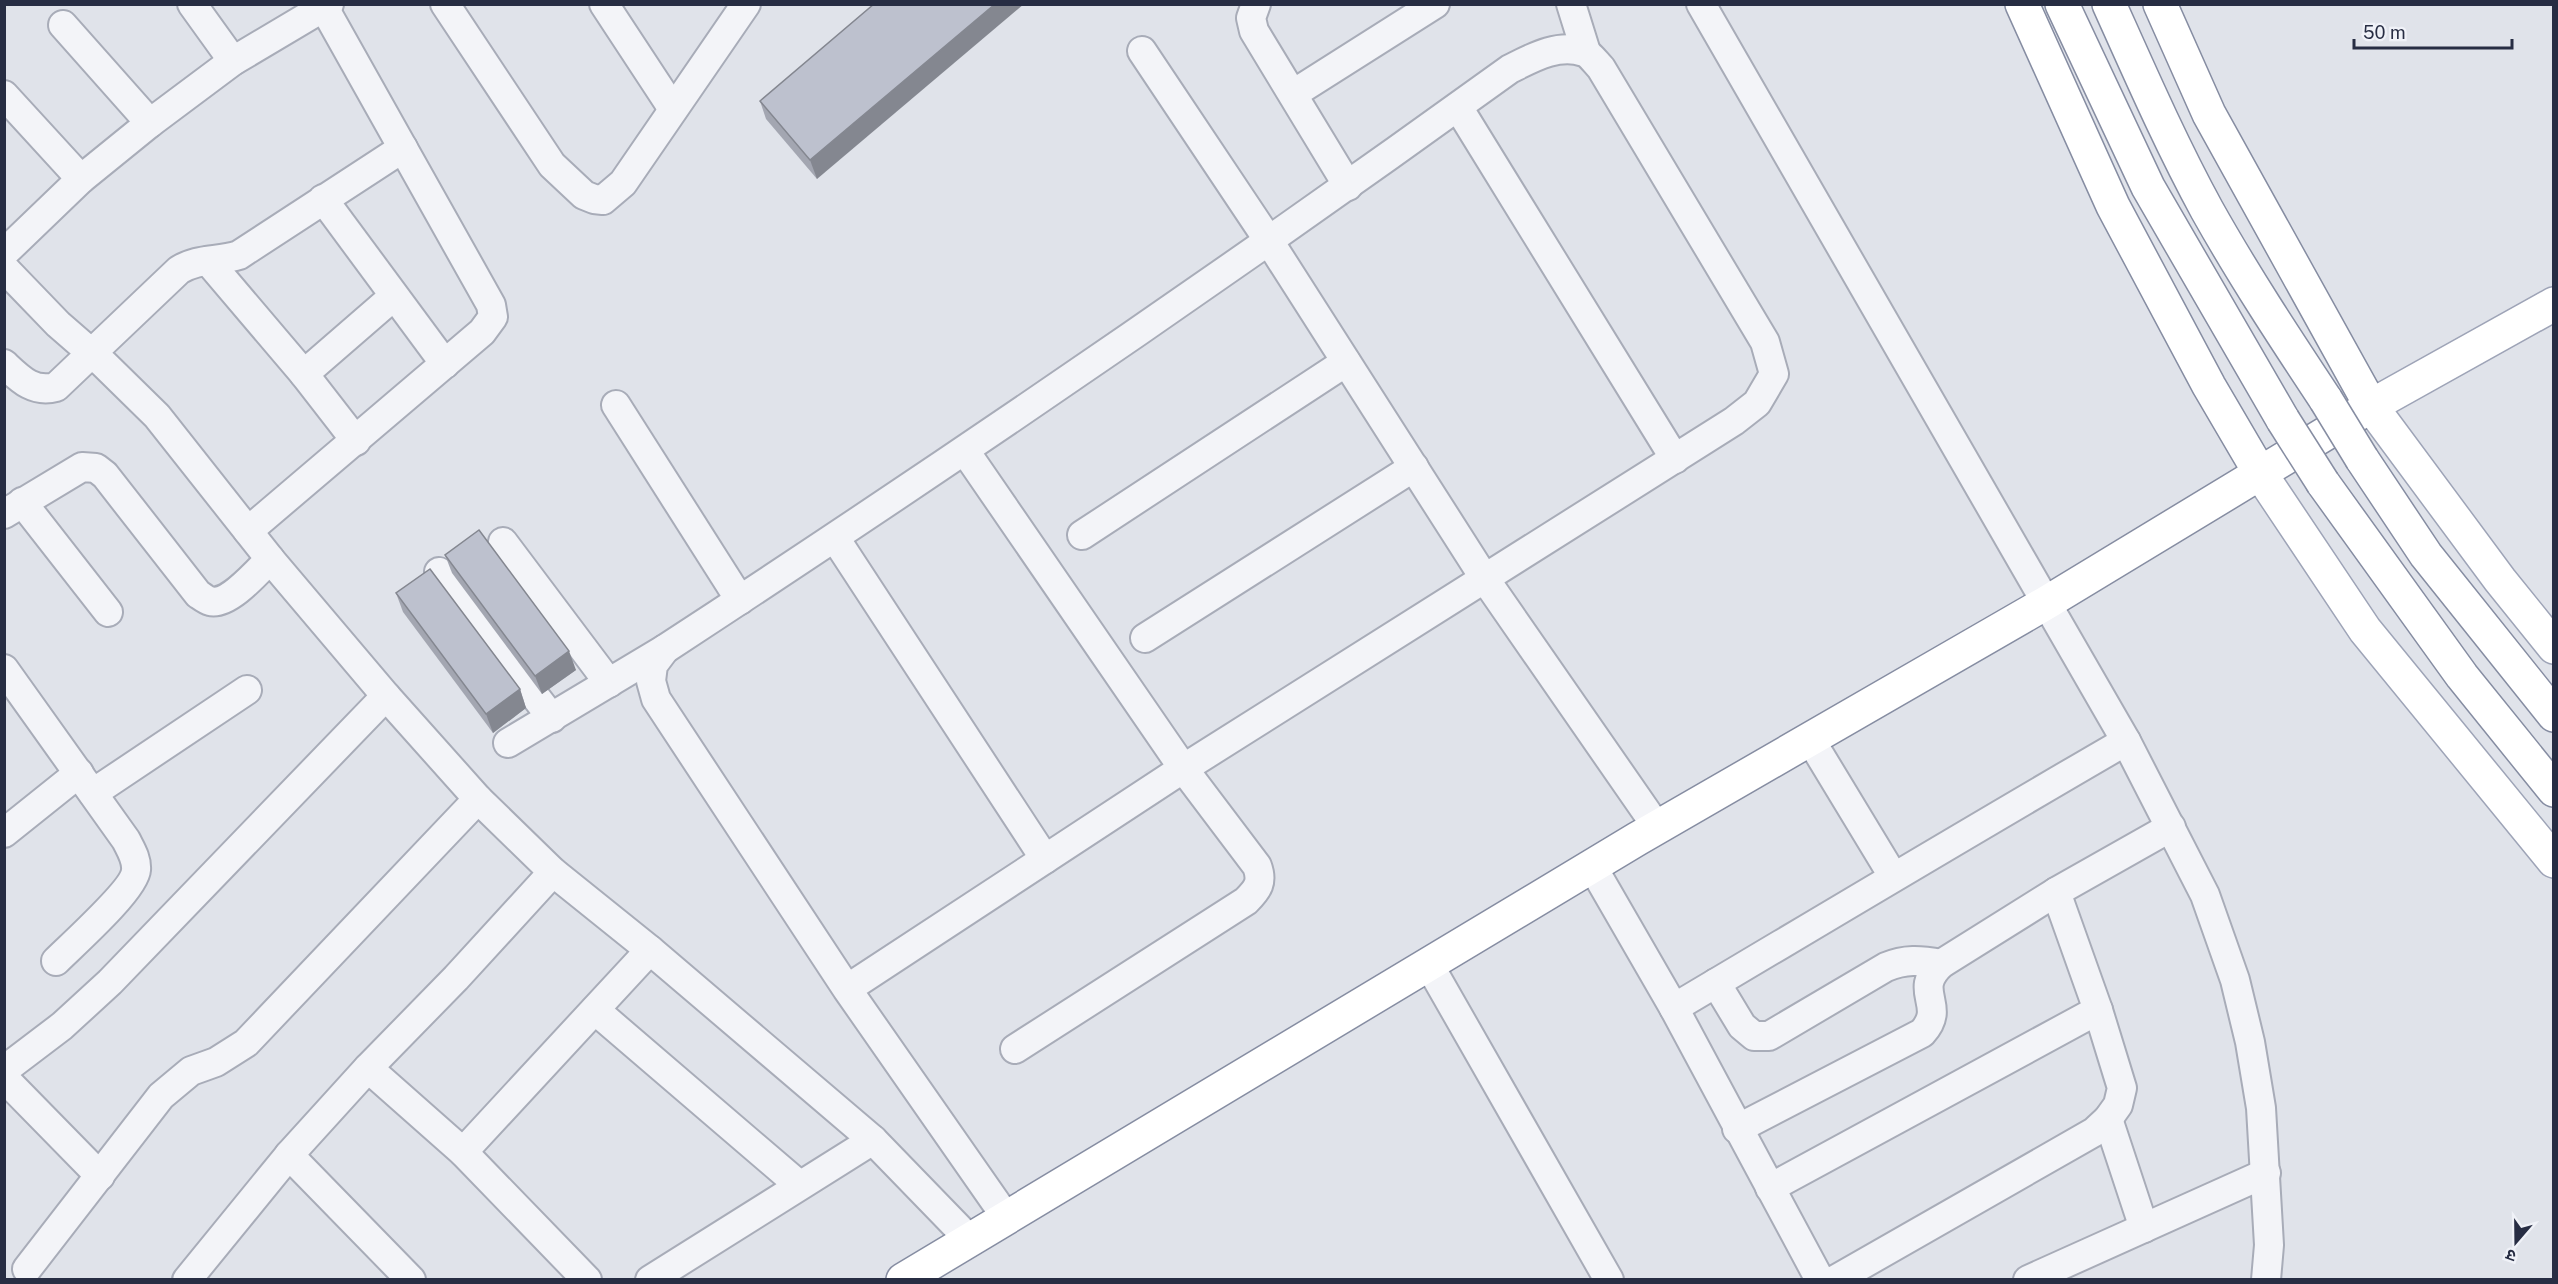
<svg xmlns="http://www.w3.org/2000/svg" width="2558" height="1284" font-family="'Public Sans','Noto Sans Devanagari',sans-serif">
<rect width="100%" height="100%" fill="#e0e3ea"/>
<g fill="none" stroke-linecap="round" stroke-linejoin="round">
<g stroke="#a8acb8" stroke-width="32">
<g id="minor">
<polyline points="192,4 233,61"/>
<polyline points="445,4 552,165 584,195 594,199 603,200 623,183 746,4"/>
<polyline points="604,4 673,109"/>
<polyline points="1256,4 1251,18 1254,31 1348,186"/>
<polyline points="1571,4 1586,52"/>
<polyline points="1701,4 2126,741 2205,895 2235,980 2250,1042 2261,1108 2269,1245 2266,1280"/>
<polyline points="63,25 150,123"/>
<polyline points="1142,51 1269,241 1485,579 1657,827"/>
<polyline points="1293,94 1435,4"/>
<polyline points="4,95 81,179"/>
<polyline points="1458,107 1675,459"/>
<polyline points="323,199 445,364"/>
<polyline points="4,253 81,179 150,123 233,61 329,4"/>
<polyline points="208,261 304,374 356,441"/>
<polyline points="4,268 58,324 104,364 157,416 270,559 386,696 478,799 553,872 650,950 873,1140 970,1240"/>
<path d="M4,364C20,379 33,393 56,387L179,270C198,258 218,262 239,255L403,148"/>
<polyline points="304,374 394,296"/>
<polyline points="616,405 740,600"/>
<path d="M965,451L1183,768L1257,866C1263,882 1258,889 1246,901L1015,1049"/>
<polyline points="22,502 108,612"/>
<path d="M4,514L82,467L96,468L105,475L198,594C201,596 206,600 210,601C228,606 258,571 270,559"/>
<polyline points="248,531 482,332 493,317 491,305 322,4"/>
<polyline points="1082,535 1346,362"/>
<polyline points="835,538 1045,859"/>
<polyline points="503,542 609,683"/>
<polyline points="439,572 552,718"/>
<polyline points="1145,638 1414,467"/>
<path d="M4,669L126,840C131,850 137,859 136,870C135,889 72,945 56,961"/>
<polyline points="1810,739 1893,876"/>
<polyline points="508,743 665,649"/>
<polyline points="93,793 247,690"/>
<polyline points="4,833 79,773"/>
<polyline points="1592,866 1674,1008 1820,1280"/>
<polyline points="1428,963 1609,1280"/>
<path d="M1716,983L1742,1026L1754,1036H1769L1886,967C1905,959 1920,960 1941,964"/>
<path d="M847,989L1170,777L1734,421L1757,403L1774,374L1765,342L1601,68C1596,63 1590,54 1584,52C1558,43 1532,58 1510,69C1233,269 951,462 665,649L653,665L651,681L656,699L847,989L1006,1217"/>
<path d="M1674,1008C1824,919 1974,829 2126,741"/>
<polyline points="595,1010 799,1185"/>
<polyline points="368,1068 463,1152 587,1280"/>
<polyline points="4,1070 62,1026 110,982 386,696"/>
<polyline points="4,1078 100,1176"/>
<polyline points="2108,1119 2144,1228"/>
<path d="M1737,1129L1922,1033C1948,1005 1911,992 1941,964L2056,892L2171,827"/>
<polyline points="463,1152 650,950"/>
<polyline points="289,1155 411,1280"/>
<polyline points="1770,1188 2098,1010"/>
<polyline points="27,1269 161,1096 191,1071 216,1062 246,1043 478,799"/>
<polyline points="187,1280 289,1155 368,1068 456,978 553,872"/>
<polyline points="650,1280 873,1140"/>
<polyline points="1835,1280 2094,1132 2108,1119 2118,1105 2122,1088 2098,1010 2056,892"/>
<polyline points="2028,1280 2266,1173"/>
</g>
</g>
<g stroke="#9ea4b7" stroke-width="36">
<g id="major">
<polyline points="2554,304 2371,406 2500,580 2554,647"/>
<polyline points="2260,473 2365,630 2554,861"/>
</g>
</g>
<g stroke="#868da2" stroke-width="36">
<g id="highway">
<polyline points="2022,4 2113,206 2209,386 2260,473"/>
<polyline points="2062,4 2148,187 2283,420"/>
<path d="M2109,4C2140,73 2171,144 2207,210C2244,276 2285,338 2326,400"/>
<polyline points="2362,459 2426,555 2554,715"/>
<polyline points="2323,483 2462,676 2554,790"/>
<polyline points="903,1280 1637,839 2046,603 2371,406 2209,114 2160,4"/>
</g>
</g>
<use href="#minor" stroke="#f3f4f8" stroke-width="28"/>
<use href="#major" stroke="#fff" stroke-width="33"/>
<use href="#highway" stroke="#fff" stroke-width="33"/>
<g stroke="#868da2" stroke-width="36" stroke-linecap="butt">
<g id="highway-bridge">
<polyline points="2326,400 2362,459"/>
<polyline points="2283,420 2323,483"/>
</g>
</g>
<use href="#highway-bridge" stroke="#fff" stroke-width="33"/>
</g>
<g fill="#a3a6b1">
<polygon points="874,4 817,179 766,119 760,101"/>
<polygon points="445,555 576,670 542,694 452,573"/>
<polygon points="396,593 520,689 526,708 493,733 403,612"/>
</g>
<g fill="#848790">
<polygon points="995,4 1024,4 817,179 810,160"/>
<polygon points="569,651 576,670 542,694 535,676"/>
<polygon points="520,689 526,708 493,733 486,714"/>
</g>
<g fill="#bdc1ce" stroke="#848790" stroke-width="1.5">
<polygon points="874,4 995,4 810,160 760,101"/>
<polygon points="479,530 569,651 535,676 445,555"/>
<polygon points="430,569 520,689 486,714 396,593"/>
</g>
<rect width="2558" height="1284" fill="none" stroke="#272d43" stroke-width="12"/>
<g transform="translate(2516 1242) rotate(200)" stroke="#f0f2f8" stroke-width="4.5" paint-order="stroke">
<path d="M0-4.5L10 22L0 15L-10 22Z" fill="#272d43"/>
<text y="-9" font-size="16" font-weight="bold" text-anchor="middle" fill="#272d43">उ</text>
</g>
<path d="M2354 39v9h158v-9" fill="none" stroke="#272d43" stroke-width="3"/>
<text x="2363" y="39" font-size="18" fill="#272d43" stroke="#f0f2f8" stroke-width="4.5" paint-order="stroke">50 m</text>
</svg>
